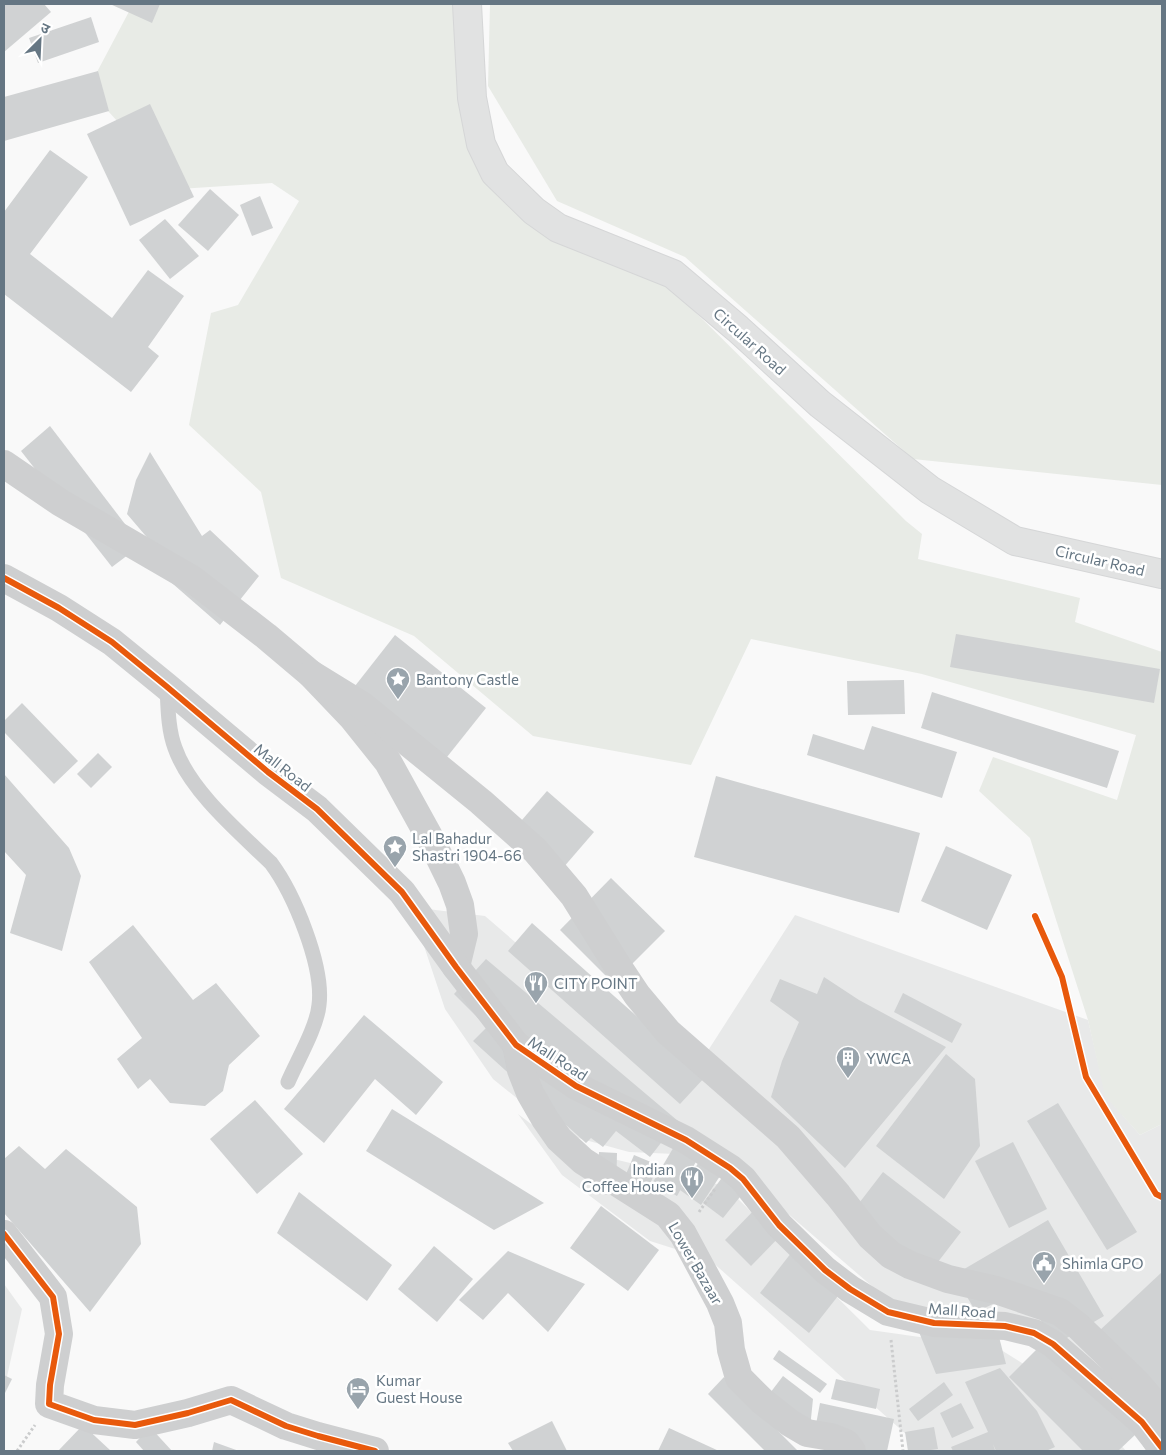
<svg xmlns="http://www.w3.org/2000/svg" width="1166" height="1455" font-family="Commissioner,'Noto Sans Devanagari',sans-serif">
<rect width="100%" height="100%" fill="#f9f9f9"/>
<g fill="#e8e9e9">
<polygon points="411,907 485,916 684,1088 795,915 1088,1020 1106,1096 1140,1135 1162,1124 1162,1450 1011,1330 895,1306 721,1156 629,1152 560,1133 493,1079 445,1009"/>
<polygon points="518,1114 560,1146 725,1186 870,1330 998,1348 1033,1370 1120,1444 1126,1451 925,1451 710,1260 650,1241 562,1175"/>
<polygon points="4,1284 22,1309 4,1390"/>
</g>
<g fill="#e8ebe6">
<polygon points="133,4 464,4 464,103 526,219 666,283 906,521 922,534 918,559 1080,598 1075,622 1162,652 1162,1124 1140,1135 1105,1096 1088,1020 1030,838 979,791 993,757 1117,800 1136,735 922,674 751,639 691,765 533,736 414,636 281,578 261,492 189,425 211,313 238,305 299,201 272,183 179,189 88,89"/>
<polygon points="490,4 1162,4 1162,485 913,459 685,257 557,201 488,86"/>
</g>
<g fill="#d0d2d3">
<polygon points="4,4 44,4 51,12 4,52"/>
<polygon points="110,4 160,4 152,23"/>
<polygon points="91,17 99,42 38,63 29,38"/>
<polygon points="98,71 109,111 4,141 4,97"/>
<polygon points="150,104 194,197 130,226 87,134"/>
<polygon points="50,150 88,177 30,254 112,318 148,270 184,296 148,347 159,356 131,392 4,294 4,212"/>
<polygon points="210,189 239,215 208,251 178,225"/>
<polygon points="260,196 273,228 252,236 240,205"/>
<polygon points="165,219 199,256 170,279 139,240"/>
<polygon points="50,426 141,545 112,567 21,451"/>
<polygon points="150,452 202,536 210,530 259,576 220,625 165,577 174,569 127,514 136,480"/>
<polygon points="956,634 1160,669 1154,703 950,667"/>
<polygon points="395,635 486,708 435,772 344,700"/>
<polygon points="904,680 905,714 848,715 847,681"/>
<polygon points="932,692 1119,751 1107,788 921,728"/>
<polygon points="22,703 78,761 54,784 4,732 4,721"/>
<polygon points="872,726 957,752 942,798 807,755 813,734 864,750"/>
<polygon points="98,753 112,767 91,788 77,774"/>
<polygon points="4,774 69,848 81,876 62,951 10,933 26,875 4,851"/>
<polygon points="716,776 920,833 899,913 694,857"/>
<polygon points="547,791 594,832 556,876 509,835"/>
<polygon points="946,846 1012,875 987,930 921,901"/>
<polygon points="611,878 665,931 613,983 560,930"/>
<polygon points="532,923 705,1077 680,1104 508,951"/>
<polygon points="133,925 193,1000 216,983 260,1036 229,1065 223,1091 205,1106 170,1103 150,1079 138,1089 117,1059 142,1038 89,962"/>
<polygon points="486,959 678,1121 650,1157 616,1131 603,1147 591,1138 586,1143 473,1041 487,1027 454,994"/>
<polygon points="824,977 859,1000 946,1047 845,1168 771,1097 782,1061 799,1022 770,1001 780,979 817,994"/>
<polygon points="903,993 962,1024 952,1043 894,1012"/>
<polygon points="364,1015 443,1082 416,1115 375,1079 324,1143 284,1109"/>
<polygon points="946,1054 975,1079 980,1146 944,1199 876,1146"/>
<polygon points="255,1100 303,1154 257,1194 210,1139"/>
<polygon points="1058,1103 1137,1232 1107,1250 1027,1121"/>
<polygon points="392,1109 544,1203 494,1230 366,1151"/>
<polygon points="1013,1142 1047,1209 1009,1228 975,1161"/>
<polygon points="675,1145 698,1158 677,1196 653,1182"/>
<polygon points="19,1146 45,1169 66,1149 137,1207 141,1244 90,1312 4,1213 4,1159"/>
<polygon points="599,1152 617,1153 616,1195 598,1194"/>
<polygon points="634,1155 658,1165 643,1201 619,1191"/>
<polygon points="699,1162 720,1176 701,1205 680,1190"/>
<polygon points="727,1171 748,1187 723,1218 703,1203"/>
<polygon points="883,1172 961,1232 931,1271 853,1211"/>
<polygon points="299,1192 392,1265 367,1301 277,1233"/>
<polygon points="760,1204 786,1230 751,1266 725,1240"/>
<polygon points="601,1206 659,1250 628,1291 570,1248"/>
<polygon points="1048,1220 1104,1316 1055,1345 1023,1290 976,1312 954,1275"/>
<polygon points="434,1246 473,1279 437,1322 398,1289"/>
<polygon points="795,1248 845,1287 809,1333 760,1293"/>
<polygon points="508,1251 585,1284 548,1332 508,1293 483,1320 459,1300"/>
<polygon points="1162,1272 1162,1412 1153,1422 1082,1347"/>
<polygon points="997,1329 1006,1364 936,1374 919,1332"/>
<polygon points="1044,1342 1136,1434 1118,1451 1083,1451 1009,1377"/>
<polygon points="779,1350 827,1384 820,1393 773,1359"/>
<polygon points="1000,1368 1037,1411 1055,1447 1046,1451 996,1451 993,1444 995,1450 993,1451 953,1451 951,1447 988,1432 965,1382"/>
<polygon points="4,1375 12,1379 4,1395"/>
<polygon points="783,1376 813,1399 809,1438 764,1401"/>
<polygon points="724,1377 798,1451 765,1451 708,1394"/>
<polygon points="836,1379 880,1389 876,1409 831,1399"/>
<polygon points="944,1382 953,1395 918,1421 909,1409"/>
<polygon points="820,1403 894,1419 887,1451 866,1451 813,1440"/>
<polygon points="961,1403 974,1428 952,1438 940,1413"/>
<polygon points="552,1421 567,1451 513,1451 508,1443"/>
<polygon points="83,1425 111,1451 58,1451"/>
<polygon points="150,1427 172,1451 144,1451 136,1442"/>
<polygon points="934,1427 938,1449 924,1451 908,1451 905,1432"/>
<polygon points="669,1428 719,1451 658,1451"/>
<polygon points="214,1442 239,1451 212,1451"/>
</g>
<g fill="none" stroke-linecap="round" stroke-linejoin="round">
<g stroke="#d5d6d7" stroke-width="30">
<polyline id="primary" points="467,4 472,98 481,144 495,173 534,211 558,228 673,274 738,329 820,404 930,490 1015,541 1162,574"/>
</g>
<g stroke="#cbcccd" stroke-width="3" stroke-dasharray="2.5 2.5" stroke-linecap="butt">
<polyline points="699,1212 715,1189"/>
<polyline points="891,1340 903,1451"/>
<polyline points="17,1451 35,1425"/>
</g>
<path stroke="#cecfd0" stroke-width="15" d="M167,687C168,707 168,730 175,748C190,791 239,832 271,863C294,894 324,966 319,1005C317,1027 297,1061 288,1082"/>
<g stroke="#cecfd0" stroke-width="28">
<polyline points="4,464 61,503 192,579 266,636 311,674 352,717 388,762 431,840 452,883 460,905 464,934 456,967"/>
<polyline points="4,578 59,608 112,642 166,686 268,772 317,809 402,892 456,967 516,1045 576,1086 686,1140 730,1168 743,1179 779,1225 825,1270 850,1289 888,1312 934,1323 1005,1326 1034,1333 1053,1344 1142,1422 1162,1448"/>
<polyline points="311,674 363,706 481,802 535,850 574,896 617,965 637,995 668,1032 788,1137 838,1195 870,1236 891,1255 910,1265 948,1279 996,1290 1060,1312 1078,1326 1136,1382 1156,1405 1160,1418 1159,1428 1156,1440"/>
<polyline points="516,1045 521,1070 530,1093 545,1119 559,1139 583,1161 668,1215 683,1234 720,1303 728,1323 731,1350 739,1378 762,1401 790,1423 807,1433 831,1437 846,1443 852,1451"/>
<polyline points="4,1234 53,1297 59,1334 50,1385 49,1404 94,1420 135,1425 188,1413 231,1400 286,1426 318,1436 375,1451"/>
</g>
<use href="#primary" stroke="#e1e2e2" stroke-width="28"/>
<g stroke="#fff" stroke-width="9">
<g id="cycleway">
<polyline points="4,578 59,608 112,642 166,686 268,772 317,809 402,892 456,967 516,1045 576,1086 686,1140 730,1168 743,1179 779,1225 825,1270 850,1289 888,1312 934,1323 1005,1326 1034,1333 1053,1344 1142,1422 1162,1448"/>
<polyline points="1035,916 1062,977 1086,1077 1156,1194 1162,1197"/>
<polyline points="4,1234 53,1297 59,1334 50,1385 49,1404 94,1420 135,1425 188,1413 231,1400 286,1426 318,1436 375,1451"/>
</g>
</g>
<use href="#cycleway" stroke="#e8590c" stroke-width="6"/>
</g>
<defs>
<g id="sight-pin" transform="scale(1.25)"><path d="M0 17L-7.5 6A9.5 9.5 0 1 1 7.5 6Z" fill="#99a4ac" stroke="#fff"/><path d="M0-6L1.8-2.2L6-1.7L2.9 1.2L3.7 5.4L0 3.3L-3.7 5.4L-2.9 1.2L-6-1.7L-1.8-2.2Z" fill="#fff"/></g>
<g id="restaurant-pin" transform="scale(1.25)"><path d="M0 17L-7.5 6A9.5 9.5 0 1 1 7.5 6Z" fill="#99a4ac" stroke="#fff"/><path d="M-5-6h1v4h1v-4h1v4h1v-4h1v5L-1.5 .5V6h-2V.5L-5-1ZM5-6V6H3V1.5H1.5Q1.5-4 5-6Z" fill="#fff"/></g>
<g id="building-pin" transform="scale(1.25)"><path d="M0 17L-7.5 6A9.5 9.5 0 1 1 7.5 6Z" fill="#99a4ac" stroke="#fff"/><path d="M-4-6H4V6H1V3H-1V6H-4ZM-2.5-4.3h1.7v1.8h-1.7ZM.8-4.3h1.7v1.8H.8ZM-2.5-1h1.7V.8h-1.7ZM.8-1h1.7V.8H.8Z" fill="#fff"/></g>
<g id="civic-pin" transform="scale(1.25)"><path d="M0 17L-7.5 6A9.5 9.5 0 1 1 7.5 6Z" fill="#99a4ac" stroke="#fff"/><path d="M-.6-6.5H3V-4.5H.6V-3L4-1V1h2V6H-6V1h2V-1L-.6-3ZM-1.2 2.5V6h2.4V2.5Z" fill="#fff"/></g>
<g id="hotel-pin" transform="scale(1.25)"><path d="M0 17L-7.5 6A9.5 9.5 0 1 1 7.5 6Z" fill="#99a4ac" stroke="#fff"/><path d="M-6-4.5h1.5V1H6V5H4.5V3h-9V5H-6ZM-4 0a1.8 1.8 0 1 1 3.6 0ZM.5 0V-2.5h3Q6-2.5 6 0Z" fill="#fff"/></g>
</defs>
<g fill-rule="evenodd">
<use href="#sight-pin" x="398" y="679"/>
<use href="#sight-pin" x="395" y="847"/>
<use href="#restaurant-pin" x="536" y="983"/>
<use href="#building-pin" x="848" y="1058"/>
<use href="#restaurant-pin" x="692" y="1178"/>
<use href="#civic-pin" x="1044" y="1263"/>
<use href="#hotel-pin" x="358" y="1389"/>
</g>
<g text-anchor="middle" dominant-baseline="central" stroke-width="5" stroke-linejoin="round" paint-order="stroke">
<g font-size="15" fill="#657683" stroke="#fff">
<text transform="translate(750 341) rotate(42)">Circular Road</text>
<text transform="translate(1100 560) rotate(13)">Circular Road</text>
<text transform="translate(283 767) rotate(38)">Mall Road</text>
<text transform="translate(558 1058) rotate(33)">Mall Road</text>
<text transform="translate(696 1263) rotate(60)">Lower Bazaar</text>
<text transform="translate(962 1310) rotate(4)">Mall Road</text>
</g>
<g font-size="15" fill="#657683" stroke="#fff" text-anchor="start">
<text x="416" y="679">Bantony Castle</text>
<text x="412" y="838">Lal Bahadur<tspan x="412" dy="17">Shastri 1904-66</tspan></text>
<text x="554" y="983">CITY POINT</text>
<text x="866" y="1058">YWCA</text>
<text x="674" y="1169" text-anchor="end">Indian<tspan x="674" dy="17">Coffee House</tspan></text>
<text x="1062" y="1263">Shimla GPO</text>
<text x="376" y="1380">Kumar<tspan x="376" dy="17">Guest House</tspan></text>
</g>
</g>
<rect width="1166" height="1455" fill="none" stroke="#657683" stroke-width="10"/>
<g transform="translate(40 40) rotate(24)" stroke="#ffffff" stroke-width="4" paint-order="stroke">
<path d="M0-4L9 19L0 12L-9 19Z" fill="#657683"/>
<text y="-8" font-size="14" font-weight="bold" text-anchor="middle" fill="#657683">उ</text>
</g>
</svg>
